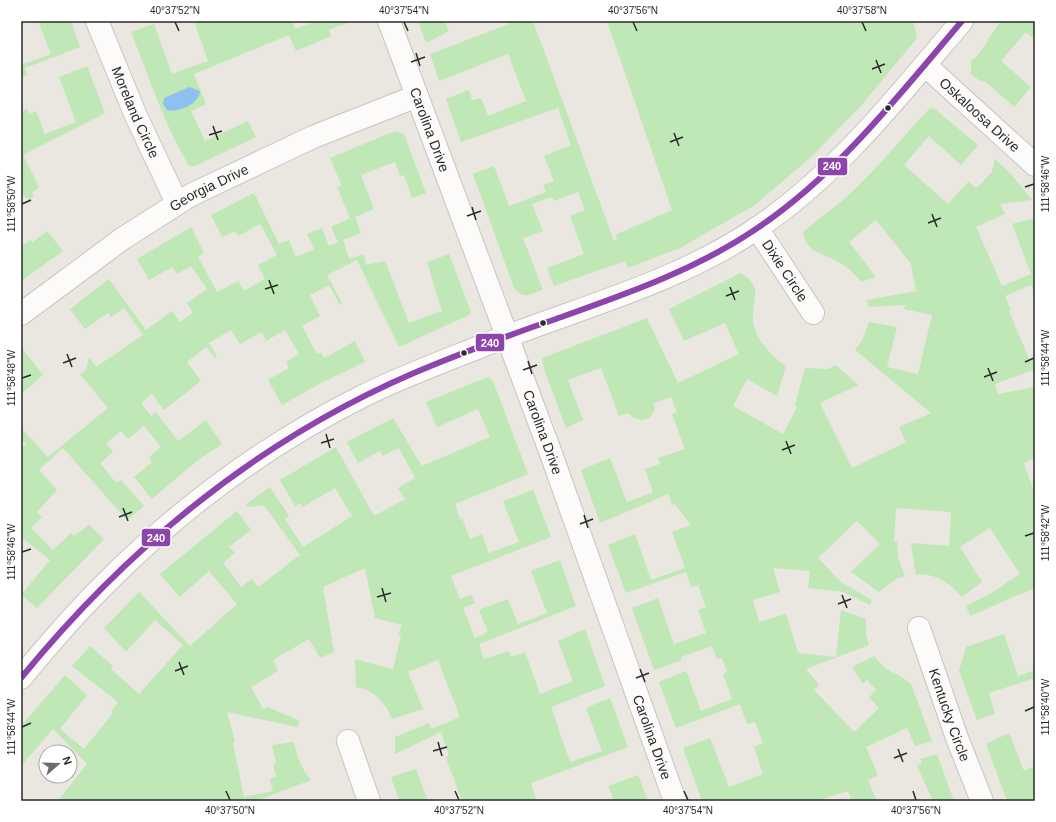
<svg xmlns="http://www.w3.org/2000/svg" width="1056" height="822" font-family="Arial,sans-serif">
<rect width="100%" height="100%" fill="#e9e7df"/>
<g fill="#bfe8b6">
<polygon points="38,21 71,21 80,47 25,68 27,75 21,78 21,65 51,54"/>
<path d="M194,21H292L295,29L317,21H352L329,30L331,36L296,51L289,35L194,74L206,104L191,111L205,141L248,121L256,137L195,166H189C164,124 149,77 131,32L154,24L172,74L208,61Z"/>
<polygon points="418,21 445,21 449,31 426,43"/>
<path d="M508,21H533L614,241L617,240L615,235L672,210L607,21H911L914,24L917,38L860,107L811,157L755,205L680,248L628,268L625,261L554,286L547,268L584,254L570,216L585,210L578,192L554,201L552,197L532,204L543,231L523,238L543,290C529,294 524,300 514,288L473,174L494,166L509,206L546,192L543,185L554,181L544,156L571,145L558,108L461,142L446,99L469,90L472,100L481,98L488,116L526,101L508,54L439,81L430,54L509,24Z"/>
<path d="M1001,21H1035V40L1026,32L1001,61L1031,87L1014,107L986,82L979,80L971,75V61C981,56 992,31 1001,21Z"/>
<polygon points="87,66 105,113 23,155 39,187 32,193 34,196 28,200 21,192 21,112 27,109 30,114 36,111 45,134 76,122 59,77"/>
<path d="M930,108L936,110L978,145L961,165L929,136L904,165L948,204L968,182L977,188L992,172L995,159L1011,174L1032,200L1000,204L1005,214L976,227L1002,286L1031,274L1012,224L1035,218V289L1033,290L1031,285L1005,296L1011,310L1009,311L1030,361L1035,359V369L995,384L998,394L1035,387V458L1024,463L1035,494V594L1032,589L970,616L966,606L990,594L1020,574L990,528L960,547L982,582L962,597C951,584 934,572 916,575L911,543L949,546L951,512L896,508L894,542H897L898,558L905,576L898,578L879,592L851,572L880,544L857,521L818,558L841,582L872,600L870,605L843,592L808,588L810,571L773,568L780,592L753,600L759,622L786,614L798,653L836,657L841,610L866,619V635L869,645L806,669L819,685L814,690L854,732L879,708L869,697L876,690L867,680L863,684L852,667L875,656C885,673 898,672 911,684L932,741L915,746L907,728L866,747L878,775L868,780L877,801H852L848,791L816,801H702L683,748L710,738L729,787L763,774L754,747L763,743L755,722L747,724L740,704L676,728L659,682L686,671L701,711L732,699L723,674L727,672L722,658L717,659L712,646L681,657L682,660L654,670L632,608L658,598L674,644L706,633L698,610L706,607L698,585L691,587L686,572L626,593L608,545L635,534L651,580L685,568L672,532L691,525L675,504L672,505L668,494L600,523L581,470L610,458L627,502L653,492L645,469L660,464L658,458L685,449L672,414L677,412L671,397L653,404L655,409L650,418L642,420L633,418L629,413L619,416L601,368L568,380L583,420L566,428L543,366L542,358L647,318L678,383L739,354L725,323L684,341L669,309L741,273C764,288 752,297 753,319C754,338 771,356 786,366L777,396L747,379L733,406L783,434L797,407L795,405L805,368L828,369L836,365L858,385L820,403L852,468L906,442L899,427L931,413L855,350L862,341L869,322L897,327L887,367L918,374L932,315L904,309L905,305L868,307L867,300L916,291L911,264L876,220L849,242L876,277L861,282C854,273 847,266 837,261C821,253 806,252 803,232C820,217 839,205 855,189C882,163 905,134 930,108Z"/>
<polygon points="395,131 404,134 426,193 412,198 404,175 400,176 395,162 361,175 374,209 355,217 361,233 343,240 349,259 364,254 366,265 385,261 409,323 442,311 427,262 449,254 471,312 469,315 399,347 357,260 327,275 342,303 340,305 329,285 310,295 320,316 302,326 317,354 321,352 324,358 355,341 365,362 321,383 282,405 268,380 289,368 286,362 299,354 285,330 266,341 262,332 240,344 231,330 209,343 217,356 215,358 206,347 187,362 201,381 164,410 152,394 141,403 151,416 156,412 178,441 206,420 222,444 198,460 152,499 134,477 152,462 149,457 161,447 144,426 128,439 121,431 106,443 113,452 100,463 116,483 121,480 144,506 127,520 63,448 39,470 57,490 37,512 42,517 31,528 53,550 71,533 74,536 89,525 104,539 37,608 21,595 50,560 21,537 21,449 26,444 21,439 21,428 48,457 108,408 80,374 86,370 89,357 96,367 143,335 124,308 111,317 108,313 85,329 70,309 109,279 146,330 172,311 180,322 193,313 187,303 207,289 191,266 177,274 172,267 149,280 137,259 191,227 204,253 198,257 217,292 238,281 244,291 265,279 258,265 277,255 260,224 238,236 235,231 222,237 211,215 254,193 279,244 289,240 296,257 314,249 307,234 322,228 329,246 338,242 331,227 350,218 337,187 342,186 330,158"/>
<polygon points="47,231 63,251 21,281 21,247 30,240 33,242"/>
<polygon points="21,347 43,375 21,394"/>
<path d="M488,377L493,381L528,474L455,504L460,520L462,518L470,539L482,534L489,553L519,542L503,501L533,490L551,537L451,576L460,599L471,595L475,603L463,608L475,638L488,632L479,610L508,599L518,624L547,613L531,571L560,560L576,606L479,644L484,659L509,651L511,657L525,652L540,694L573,681L558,641L585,629L605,686L551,707L570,762L602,751L586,708L610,698L628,747L531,783L537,801H462L446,758L449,756L441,732L395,754V737L429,723L431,729L460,717L438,660L408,672L423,709L392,719C386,703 374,690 356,687L355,659L393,669L401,636L398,635L402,625L375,618L365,568L323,587L334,652L320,658L309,639L273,660L278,671L251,687L263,709L268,707L300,721L297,727L227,712L235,742L233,743L244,797L273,791L270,779L276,777L273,764L276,763L272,745L294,742C297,756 301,769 311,780L256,801H64L60,798L87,764L53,729L21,766V726L65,675L87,695L60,729L84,749L113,713L111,711L118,702L72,666L90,646L113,666L111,669L139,694L183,645L155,620L126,652L104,628L139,592L190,646L237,604L209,571L180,597L160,574L237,511L251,530L229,547L235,553L223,563L241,587L252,579L258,587L300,555L264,505L248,507L246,504L270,487L289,516L285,519L303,547L352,516L335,488L303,507L300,503L295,506L280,480L336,447L374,516L405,499L398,488L415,478L399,448L383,456L380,451L358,463L347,442L393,418L422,466L490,437L478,409L437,427L426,402Z"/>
<polygon points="1004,634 1018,676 1035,670 1035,678 989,693 995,714 977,720 959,671 966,647"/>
<polygon points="1009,733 1024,771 1035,766 1034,801 1007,801 986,744"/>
<polygon points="937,754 954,801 933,801 917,766 922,763 920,759"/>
<polygon points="416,769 428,801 399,801 391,777"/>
<polygon points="638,775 648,801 614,801 608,786"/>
</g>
<path fill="#8ec0f0" d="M189,87L200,91C199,104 179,113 167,110L163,104L164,98Z"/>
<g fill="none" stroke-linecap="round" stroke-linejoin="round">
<g stroke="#c6c5c5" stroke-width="24">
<g id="minor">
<path id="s1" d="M97,21L136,116L177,203"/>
<path id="s2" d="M389,21L550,451L675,801"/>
<path id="s3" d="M925,65L1035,165"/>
<path id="s4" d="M757,228L813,313"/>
<path id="s5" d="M21,314L122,239L191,195L313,137L417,96"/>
<path id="s6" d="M919,628L957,738L982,801"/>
<polyline points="348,741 369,801"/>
</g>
</g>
<g stroke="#c6c5c5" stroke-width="24">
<path id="tertiary" d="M21,678C47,646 74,615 103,586C178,510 267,444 363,396C401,377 442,362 482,346C574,309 673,285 756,229C839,173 898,96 962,21"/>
</g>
<use href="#minor" stroke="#fcfbfa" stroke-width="22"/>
<use href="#tertiary" stroke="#fcfbfa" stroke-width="22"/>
<g stroke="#fff" stroke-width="9">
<path id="bus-1" d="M21,678C134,540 272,429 438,363C476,348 514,333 553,320C623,295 694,271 756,229C838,174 899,95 962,21"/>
</g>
<use href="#bus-1" stroke="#8e44ad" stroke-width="6"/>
</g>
<path fill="none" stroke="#2a2a2a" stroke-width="1.5" d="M175,22L179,31M404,22L408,31M633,22L637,31M862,22L866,31M416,53L420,66M876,60L881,73M411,62L425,57M872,69L885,64M213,126L218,140M674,133L679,146M209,135L222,131M670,142L683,137M1025,187L1034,184M22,204L31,200M472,207L476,220M932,214L937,227M467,216L481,211M928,223L941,218M269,280L274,294M730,287L735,300M265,289L278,285M726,296L739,291M67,354L72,367M528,361L532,374M1025,362L1034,358M63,363L76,358M988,368L993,381M523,370L537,365M984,377L997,372M22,378L31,375M326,434L330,448M786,441L791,454M321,443L334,439M782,450L795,445M123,508L128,521M584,515L588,528M119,517L132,512M580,524L593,519M1025,536L1034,533M22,552L31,549M382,588L386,602M842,595L847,608M377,597L391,593M838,604L851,599M179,662L184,675M640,669L645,682M175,671L188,666M636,678L649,673M1025,711L1034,707M22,727L31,723M438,742L442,756M898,749L903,762M433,751L447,747M894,758L907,753M226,791L230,800M455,791L459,800M684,791L688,800M913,791L916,800"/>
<g fill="#2a2a2a" stroke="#fff" stroke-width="1.5">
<circle cx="888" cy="108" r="3.5"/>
<circle cx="543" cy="323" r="3.5"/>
<circle cx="464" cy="353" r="3.5"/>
</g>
<g text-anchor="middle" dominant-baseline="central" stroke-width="3" stroke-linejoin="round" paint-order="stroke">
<g font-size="14" fill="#2a2a2a" stroke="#fff">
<text stroke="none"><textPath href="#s1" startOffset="99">Moreland Circle</textPath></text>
<text stroke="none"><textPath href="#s3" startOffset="74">Oskaloosa Drive</textPath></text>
<text stroke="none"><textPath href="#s2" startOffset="116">Carolina Drive</textPath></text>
<text stroke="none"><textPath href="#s5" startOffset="227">Georgia Drive</textPath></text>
<text stroke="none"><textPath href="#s4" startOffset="51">Dixie Circle</textPath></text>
<text stroke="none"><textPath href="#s2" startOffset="439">Carolina Drive</textPath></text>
<text stroke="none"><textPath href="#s6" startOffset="92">Kentucky Circle</textPath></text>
<text stroke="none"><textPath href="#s2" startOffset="763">Carolina Drive</textPath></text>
</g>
</g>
<g stroke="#fff" stroke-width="1.5">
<rect x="817" y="157" width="31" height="19" rx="4" fill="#8e44ad"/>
<rect x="475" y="333" width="30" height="19" rx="4" fill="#8e44ad"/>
<rect x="141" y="528" width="30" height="19" rx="4" fill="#8e44ad"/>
</g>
<g font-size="11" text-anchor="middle" font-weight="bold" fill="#fff">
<text x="832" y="170">240</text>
<text x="490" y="347">240</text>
<text x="156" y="542">240</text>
</g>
<rect width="1056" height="822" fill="none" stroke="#ffffff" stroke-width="44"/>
<g transform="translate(58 764) rotate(70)"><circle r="19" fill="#ffffff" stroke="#aaaaaa"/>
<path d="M0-3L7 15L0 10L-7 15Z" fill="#6d6c69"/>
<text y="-6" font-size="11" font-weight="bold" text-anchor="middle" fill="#2a2a2a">N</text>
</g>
<rect x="22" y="22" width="1012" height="778" fill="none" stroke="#2a2a2a" stroke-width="1.5"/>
<g font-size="10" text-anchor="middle" fill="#2a2a2a">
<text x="175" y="14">40°37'52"N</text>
<text x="404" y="14">40°37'54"N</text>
<text x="633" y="14">40°37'56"N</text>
<text x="862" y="14">40°37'58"N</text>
<text transform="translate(1045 184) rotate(-90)" y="4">111°58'46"W</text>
<text transform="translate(11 204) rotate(-90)" y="4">111°58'50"W</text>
<text transform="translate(1045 358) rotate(-90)" y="4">111°58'44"W</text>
<text transform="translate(11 378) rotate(-90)" y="4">111°58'48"W</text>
<text transform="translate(1045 533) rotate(-90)" y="4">111°58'42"W</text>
<text transform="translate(11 552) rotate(-90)" y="4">111°58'46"W</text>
<text transform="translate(1045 707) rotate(-90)" y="4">111°58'40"W</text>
<text transform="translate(11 727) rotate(-90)" y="4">111°58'44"W</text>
<text x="230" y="814">40°37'50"N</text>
<text x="459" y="814">40°37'52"N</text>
<text x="688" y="814">40°37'54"N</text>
<text x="916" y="814">40°37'56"N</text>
</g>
</svg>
